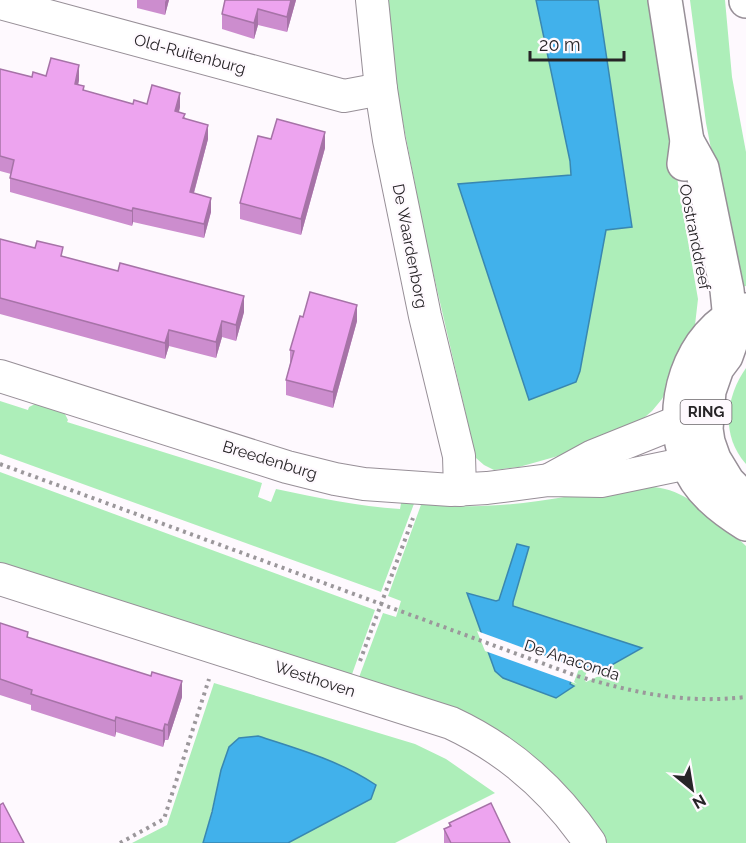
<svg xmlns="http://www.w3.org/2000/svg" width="746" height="843" font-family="Raleway,sans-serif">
<rect width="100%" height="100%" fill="#fef9fe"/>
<g fill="#adeeb9" fill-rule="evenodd">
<polygon points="385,0 536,0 570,161 571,175 458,184 580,371 606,229 632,226 598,0 648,0 658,68 698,299 695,325 670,384 662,399 652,411 631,429 590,447 519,467 494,470 484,465 476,458 427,246 400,107"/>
<polygon points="690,0 725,0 732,77 746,152 746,286 741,287 737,283 706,123"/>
<path d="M746,368V464C721,436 725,398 746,368Z"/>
<path d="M0,401L28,410L29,407L41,401L62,408L68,420L67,422L262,483L258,497L271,502L276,489C318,498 358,506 400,509L402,498L415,501L381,592L0,454Z"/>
<polygon points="0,472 375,610 351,677 0,566"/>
<path d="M627,484C639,486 653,486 665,489C692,495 726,527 746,546V843H605L575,800L358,680L383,613L396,617L401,601L388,596L422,502C434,503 447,506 460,506C513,508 575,496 627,484ZM528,547L513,602V606L641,649L588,678L590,670L577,665L570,684L574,686L557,697L467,593L497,601L499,600Z"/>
<path d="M214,683L415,744L446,759L495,793L395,843H288L371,799L229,747C218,778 213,811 203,843H132L167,825Z"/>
</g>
<g fill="#41b1eb" stroke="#3987b0" stroke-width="1.5">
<polygon points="536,0 598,0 632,227 606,230 580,371 576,382 529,400 458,184 571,175 570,161"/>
<polygon points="517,544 529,547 513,602 513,606 642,648 587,679 590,670 577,665 570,684 574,686 556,698 503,678 495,671 467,593 496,601 499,600"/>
<path d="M258,736C299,749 340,761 376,785L371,799L288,843H203L212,812L221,770L229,747L239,738Z"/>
</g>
<polygon fill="#fef9fe" points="477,631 567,664 601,675 586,682 584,679 587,671 579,669 574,682 577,684 563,679 485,651"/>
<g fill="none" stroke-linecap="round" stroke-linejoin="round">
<g stroke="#978f97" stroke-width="34">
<g id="minor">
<polyline points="372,0 381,89 389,140 425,316 459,456 460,490"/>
<polyline points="0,3 344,96 381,89"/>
<polyline points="0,376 287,467 335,479 364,484 451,490 487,488 549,480 601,481 688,463"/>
<polyline points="549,480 593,456 680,421"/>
<path d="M0,579L451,723C509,750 554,790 590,843"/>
</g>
</g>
<g stroke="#978f97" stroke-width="36">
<g id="major">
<polyline points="665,0 687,141 684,164"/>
<polyline points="746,0 746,1"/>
<polyline points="687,141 702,168 727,290 732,339 726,356 717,368 709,391 706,429 708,442 714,459 728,482 746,500"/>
<path d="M744,310C688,333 667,407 687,462C697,490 722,509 746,524"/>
</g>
</g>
<g stroke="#9b979b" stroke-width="4" stroke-dasharray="3 4.5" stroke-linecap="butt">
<path d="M0,464L577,676C636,693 684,704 746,697"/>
<polyline points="360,661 413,518"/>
<polyline points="120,843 164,819 209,679"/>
</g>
<use href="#minor" stroke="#fff" stroke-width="32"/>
<use href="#major" stroke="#fff" stroke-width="33"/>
</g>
<g fill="#cc8dce">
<polygon points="137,0 169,0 165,15 137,8"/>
<polygon points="225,0 296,0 287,32 258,25 254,39 222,29 222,14"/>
<polygon points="0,69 32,77 46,76 79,80 78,85 84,91 133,104 147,104 180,107 179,112 208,139 194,193 211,212 204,238 133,222 132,226 10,192 10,178 11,174 0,171"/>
<polygon points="271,139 325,148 301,235 240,219 240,203"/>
<polygon points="0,239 63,256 244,312 236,341 222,337 216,358 169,346 165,359 0,314"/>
<polygon points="303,317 357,321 333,408 286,395 286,380 290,364 290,350"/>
<polygon points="0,623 28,637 182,697 168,740 165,740 163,747 116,732 115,737 31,710 31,705 0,695"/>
<polygon points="449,823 510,843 444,843 444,829 449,826"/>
</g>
<g fill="#a673a7">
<polygon points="166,0 169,0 165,15 165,2"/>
<polygon points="291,0 296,0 287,32 287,17"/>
<polygon points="258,9 258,25 254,39 254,23"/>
<polygon points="79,65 79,80 75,99 75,84"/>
<polygon points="180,93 180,107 175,126 175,111"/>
<polygon points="208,125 208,139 190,207 190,192"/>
<polygon points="325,132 325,148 301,235 301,219"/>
<polygon points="211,198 211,212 204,238 204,224"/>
<polygon points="133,208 133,222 132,226 132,211"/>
<polygon points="244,296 244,312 236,341 236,325"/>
<polygon points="357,305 357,321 333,408 333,392"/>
<polygon points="222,321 222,337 216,358 216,342"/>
<polygon points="169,330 169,346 165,359 165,343"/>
<polygon points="182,681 182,697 168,740 168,725"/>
<polygon points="116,717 116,732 115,737 115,721"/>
<polygon points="165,724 165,740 163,747 163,731"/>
</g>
<g fill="#eda4ef" stroke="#a673a7" stroke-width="1.5">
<polygon points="225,0 291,0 287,17 258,9 254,23 222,14"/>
<polygon points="51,58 79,65 75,84 84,86 83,90 133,104 134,100 147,104 152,85 180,93 175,111 185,114 183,118 208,125 190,192 211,198 204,224 133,208 132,211 10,178 14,160 0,156 0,69 32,77 33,72 46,76"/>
<polygon points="277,119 325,132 301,219 240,203 258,136 271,139"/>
<polygon points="0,239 35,248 37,241 63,247 61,256 118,271 120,263 244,296 236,325 222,321 216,342 169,330 165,343 0,298"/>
<polygon points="310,292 357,305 333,392 286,380 294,351 290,350 300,316 303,317"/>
<polygon points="0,623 28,632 27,637 151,676 152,672 182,681 168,725 165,724 163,731 116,717 115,721 31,694 32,690 0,679"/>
<polygon points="3,803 24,843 0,843 0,805"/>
<polygon points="491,803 510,843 451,843 444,829 451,826 449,823"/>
</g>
<g text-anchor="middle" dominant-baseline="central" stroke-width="4.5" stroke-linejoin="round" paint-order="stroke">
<rect fill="#fef9fe" stroke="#686468" stroke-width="1.5" x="680.5" y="400" width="51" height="24" rx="4.5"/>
<g font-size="15" font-weight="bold" fill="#272427">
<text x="706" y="412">RING</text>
</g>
<g font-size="16" fill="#272427" stroke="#fef9fe">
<text transform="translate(190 54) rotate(15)">Old-Ruitenburg</text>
<text transform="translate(695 237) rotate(79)">Oostranddreef</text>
<text transform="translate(410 246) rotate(79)">De Waardenborg</text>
<text transform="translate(270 460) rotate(17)">Breedenburg</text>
<text transform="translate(572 660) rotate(18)">De Anaconda</text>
<text transform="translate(315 679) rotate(18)">Westhoven</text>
</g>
</g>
<g transform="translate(692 789) rotate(150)" stroke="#fef9fe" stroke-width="4.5" paint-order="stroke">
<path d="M0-4.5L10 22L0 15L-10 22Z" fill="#272427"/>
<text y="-9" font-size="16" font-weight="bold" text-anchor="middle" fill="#272427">N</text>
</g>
<path d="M530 51v9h94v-9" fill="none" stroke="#272427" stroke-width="3"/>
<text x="539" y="51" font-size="18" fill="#272427" stroke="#fef9fe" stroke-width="4.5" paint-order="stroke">20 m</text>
</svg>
